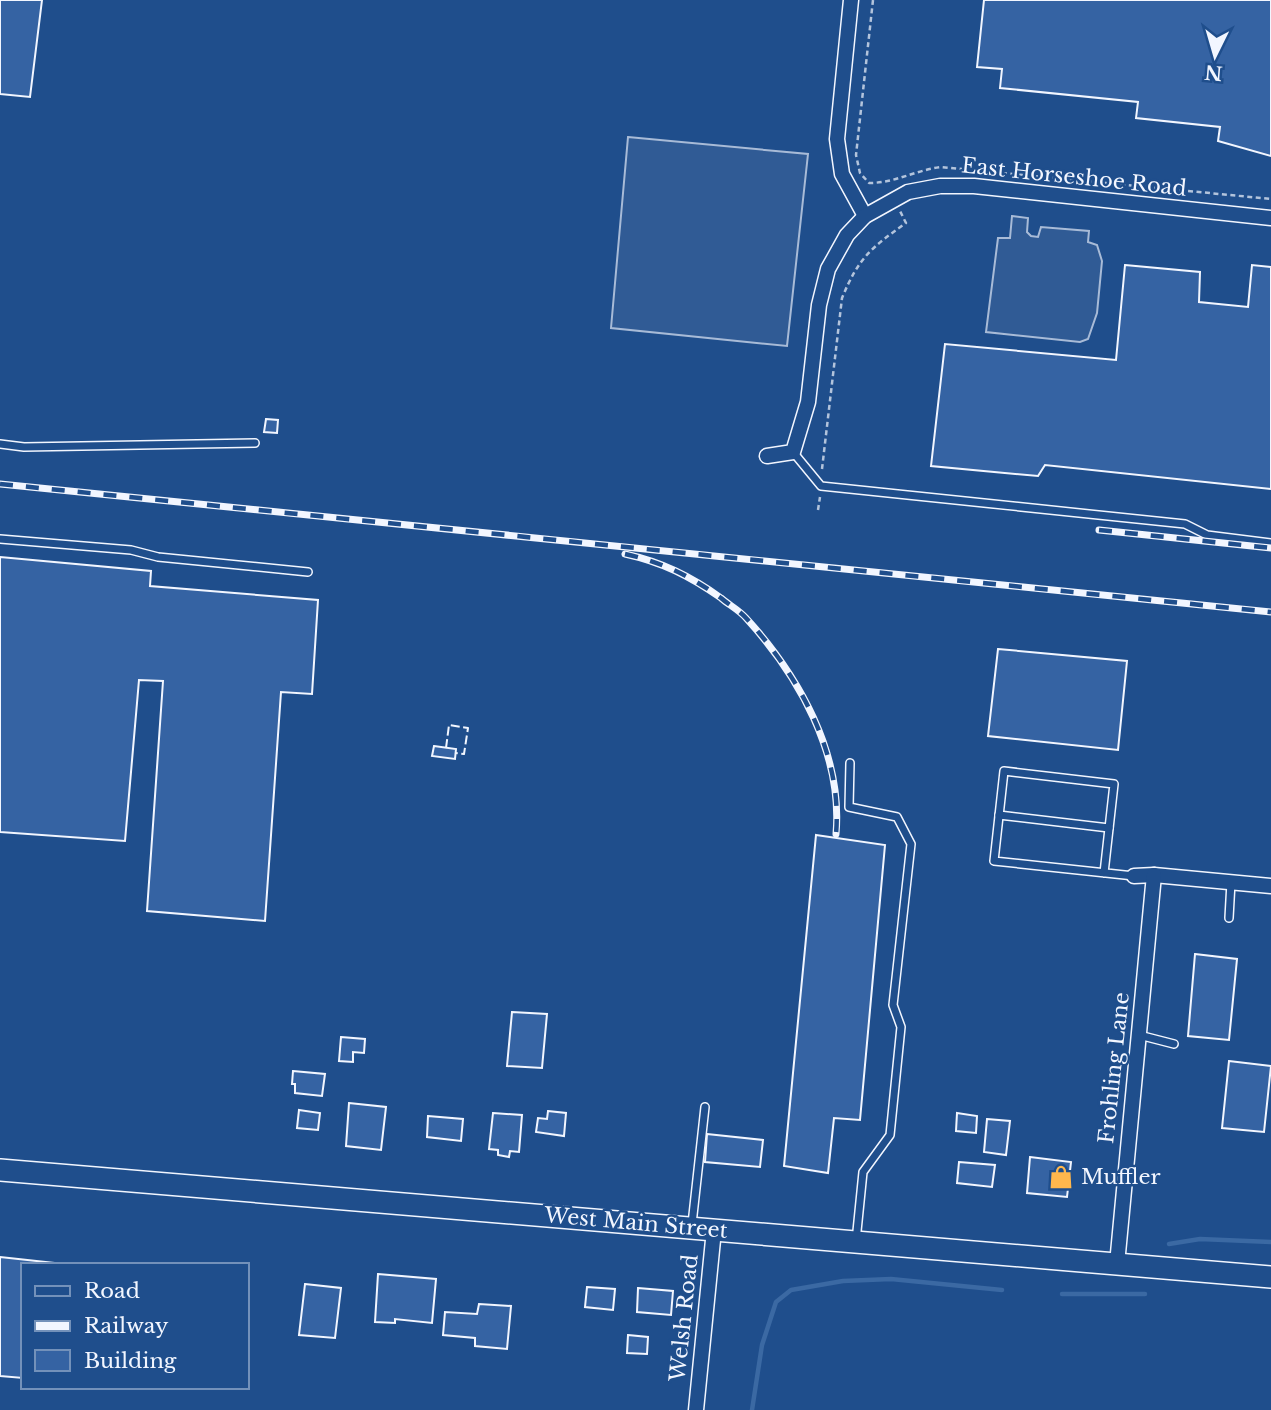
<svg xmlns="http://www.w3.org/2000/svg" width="1271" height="1410" font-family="'Libre Baskerville',serif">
<rect width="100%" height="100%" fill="#1f4e8c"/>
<g fill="#305b95" stroke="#a8bbd7" stroke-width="2">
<polygon points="628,137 808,154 787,346 611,328"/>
<polygon points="1012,216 1028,218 1027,232 1031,236 1038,237 1041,227 1089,231 1088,242 1097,245 1102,261 1097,313 1088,339 1080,342 986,332 998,238 1010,238"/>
</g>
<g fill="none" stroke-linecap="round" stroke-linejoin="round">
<g stroke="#3b69a3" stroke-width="4.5">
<polyline points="1169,1244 1200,1239 1271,1242"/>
<polyline points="1062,1294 1145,1294"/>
<polyline points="752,1410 762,1345 776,1302 791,1290 843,1281 891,1279 1002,1290"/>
</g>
</g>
<g fill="#3563a3" stroke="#f2f6ff" stroke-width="2">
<polygon points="0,0 42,0 30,97 0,94"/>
<polygon points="984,0 1271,0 1271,156 1218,141 1220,127 1136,118 1138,102 1000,88 1002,69 977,67"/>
<polygon points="1125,265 1200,272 1199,302 1248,307 1252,265 1271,267 1271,489 1045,465 1038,476 931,466 945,344 1116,360"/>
<polygon points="266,419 278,420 277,433 264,432"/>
<polygon points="0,557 151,571 150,586 318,600 312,694 281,692 265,921 147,911 163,681 139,680 125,841 0,832"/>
<polygon points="998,649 1127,661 1118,750 988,736"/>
<polygon points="434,746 456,749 455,759 432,756"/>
<polygon points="816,835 885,845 860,1120 834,1118 828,1173 784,1166"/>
<polygon points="1195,954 1237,959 1229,1040 1188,1036"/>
<polygon points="512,1012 547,1014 542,1068 507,1066"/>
<polygon points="341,1037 365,1039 364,1053 353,1052 353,1062 339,1061"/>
<polygon points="1229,1061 1271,1066 1264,1132 1222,1128"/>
<polygon points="293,1071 325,1074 322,1096 295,1093 295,1084 292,1084"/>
<polygon points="349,1103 386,1107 381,1150 346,1146"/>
<polygon points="299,1110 320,1113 318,1130 297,1128"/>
<polygon points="548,1111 566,1113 564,1136 536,1132 538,1118 547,1119"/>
<polygon points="493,1113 522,1115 519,1152 510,1151 509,1157 498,1155 498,1150 489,1149"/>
<polygon points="957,1113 977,1116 976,1133 956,1131"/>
<polygon points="428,1116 463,1119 461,1141 427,1137"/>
<polygon points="987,1119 1010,1121 1006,1155 984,1152"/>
<polygon points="707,1134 763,1140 760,1167 705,1162"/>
<polygon points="1030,1157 1071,1162 1067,1197 1027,1193"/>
<polygon points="959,1162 995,1165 992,1187 957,1183"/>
<polygon points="0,1257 73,1265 23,1265 23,1378 0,1376"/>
<polygon points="378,1274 436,1279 432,1323 395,1319 395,1323 375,1322"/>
<polygon points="305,1284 341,1288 335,1338 299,1335"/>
<polygon points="587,1287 615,1289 613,1310 585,1307"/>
<polygon points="638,1288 673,1291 671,1315 637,1312"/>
<polygon points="479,1304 511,1306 507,1349 475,1346 475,1338 443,1335 445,1312 477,1314"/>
<polygon points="628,1335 648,1337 647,1354 627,1353"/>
</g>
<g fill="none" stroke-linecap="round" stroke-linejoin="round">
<g stroke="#f2f6ff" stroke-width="10">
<g id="lane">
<polyline points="0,444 24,447 255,443"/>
<polyline points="793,452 821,486 1185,524 1207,535 1271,543"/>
<polyline points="0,539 131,550 158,557 308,572"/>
<polyline points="850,763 849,807 897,817 911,844 893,1005 901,1027 890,1135 863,1172 856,1241"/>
<polyline points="999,815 1109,828"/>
<polyline points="1104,873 1114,784 1004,771 994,861 1134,876"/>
<polyline points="1229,918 1231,882"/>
<polyline points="1139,1035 1174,1044"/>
<polyline points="692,1224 705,1107"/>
</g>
</g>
<g stroke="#f2f6ff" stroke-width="17">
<g id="street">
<polyline points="851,0 837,139 842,174 865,216"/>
<polyline points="767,456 793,452 808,402 819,305 828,269 847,235 865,216 908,192 940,186 974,186 1271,218"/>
<polyline points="1134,876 1154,875 1271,886"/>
<polyline points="1117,1264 1154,875"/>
<polyline points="696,1410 714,1230"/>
</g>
</g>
<g stroke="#f2f6ff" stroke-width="24">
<polyline id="primary" points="0,1170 1271,1277"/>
</g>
<g stroke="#b3c4dc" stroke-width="2.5" stroke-dasharray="5 3.5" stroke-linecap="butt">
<path d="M873,0L856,155L860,173L869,183C895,183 916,170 941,167L1271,199"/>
<path d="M822,469L842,298C859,257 871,248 906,223L900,211"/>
<polyline points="818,510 820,497"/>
</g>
<use href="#lane" stroke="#1f4e8c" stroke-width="7"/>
<use href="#street" stroke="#1f4e8c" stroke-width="14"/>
<use href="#primary" stroke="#1f4e8c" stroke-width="21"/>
<g stroke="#f2f6ff" stroke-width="7">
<g id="rail">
<polyline points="0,484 1271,612"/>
<polyline points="1099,530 1271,548"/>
<path d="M625,554C662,562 690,576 721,598C729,605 739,610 746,618C799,676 843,754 836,834"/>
</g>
</g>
<use href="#rail" stroke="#1f4e8c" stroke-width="4.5" stroke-dasharray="13" stroke-linecap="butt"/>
<polyline stroke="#f2f6ff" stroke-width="2" stroke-dasharray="9 3.5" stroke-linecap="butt" points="446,748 449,725 468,728 464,754 455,753"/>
</g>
<defs>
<g id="shop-bare" transform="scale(1.89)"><path d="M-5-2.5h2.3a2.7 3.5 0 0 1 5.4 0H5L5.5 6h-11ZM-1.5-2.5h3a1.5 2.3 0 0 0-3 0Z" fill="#ffb74d" stroke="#1f4e8c" stroke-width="2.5" paint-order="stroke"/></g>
</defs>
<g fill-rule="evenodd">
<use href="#shop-bare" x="1061" y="1177"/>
</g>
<g text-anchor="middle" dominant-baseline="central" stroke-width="5" stroke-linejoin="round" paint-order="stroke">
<g font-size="21" fill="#f2f6ff" stroke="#1f4e8c">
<text transform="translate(1074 177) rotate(6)">East Horseshoe Road</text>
<text transform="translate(1114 1068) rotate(-84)">Frohling Lane</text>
<text transform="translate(636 1223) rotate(5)">West Main Street</text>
<text transform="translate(684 1318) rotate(-84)">Welsh Road</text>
</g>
<g font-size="21" fill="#f2f6ff" stroke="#1f4e8c" text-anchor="start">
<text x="1081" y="1177">Muffler</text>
</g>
</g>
<rect x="21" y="1263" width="228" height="126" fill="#1f4e8c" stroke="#7391ba" stroke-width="2"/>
<rect x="35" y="1286" width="35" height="10" fill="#1f4e8c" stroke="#7391ba" stroke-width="2"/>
<text x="84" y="1298" font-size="21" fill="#f2f6ff">Road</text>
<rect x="35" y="1321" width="35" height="10" fill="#f2f6ff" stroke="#7391ba" stroke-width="2"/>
<text x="84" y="1333" font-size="21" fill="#f2f6ff">Railway</text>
<rect x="35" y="1350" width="35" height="21" fill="#3563a3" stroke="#7391ba" stroke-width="2"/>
<text x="84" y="1368" font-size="21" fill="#f2f6ff">Building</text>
<g transform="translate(1215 56) rotate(185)" stroke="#1f4e8c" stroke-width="5" paint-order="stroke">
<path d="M0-5L12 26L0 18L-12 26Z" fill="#f2f6ff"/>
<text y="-10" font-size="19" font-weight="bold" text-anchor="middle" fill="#f2f6ff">N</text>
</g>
</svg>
